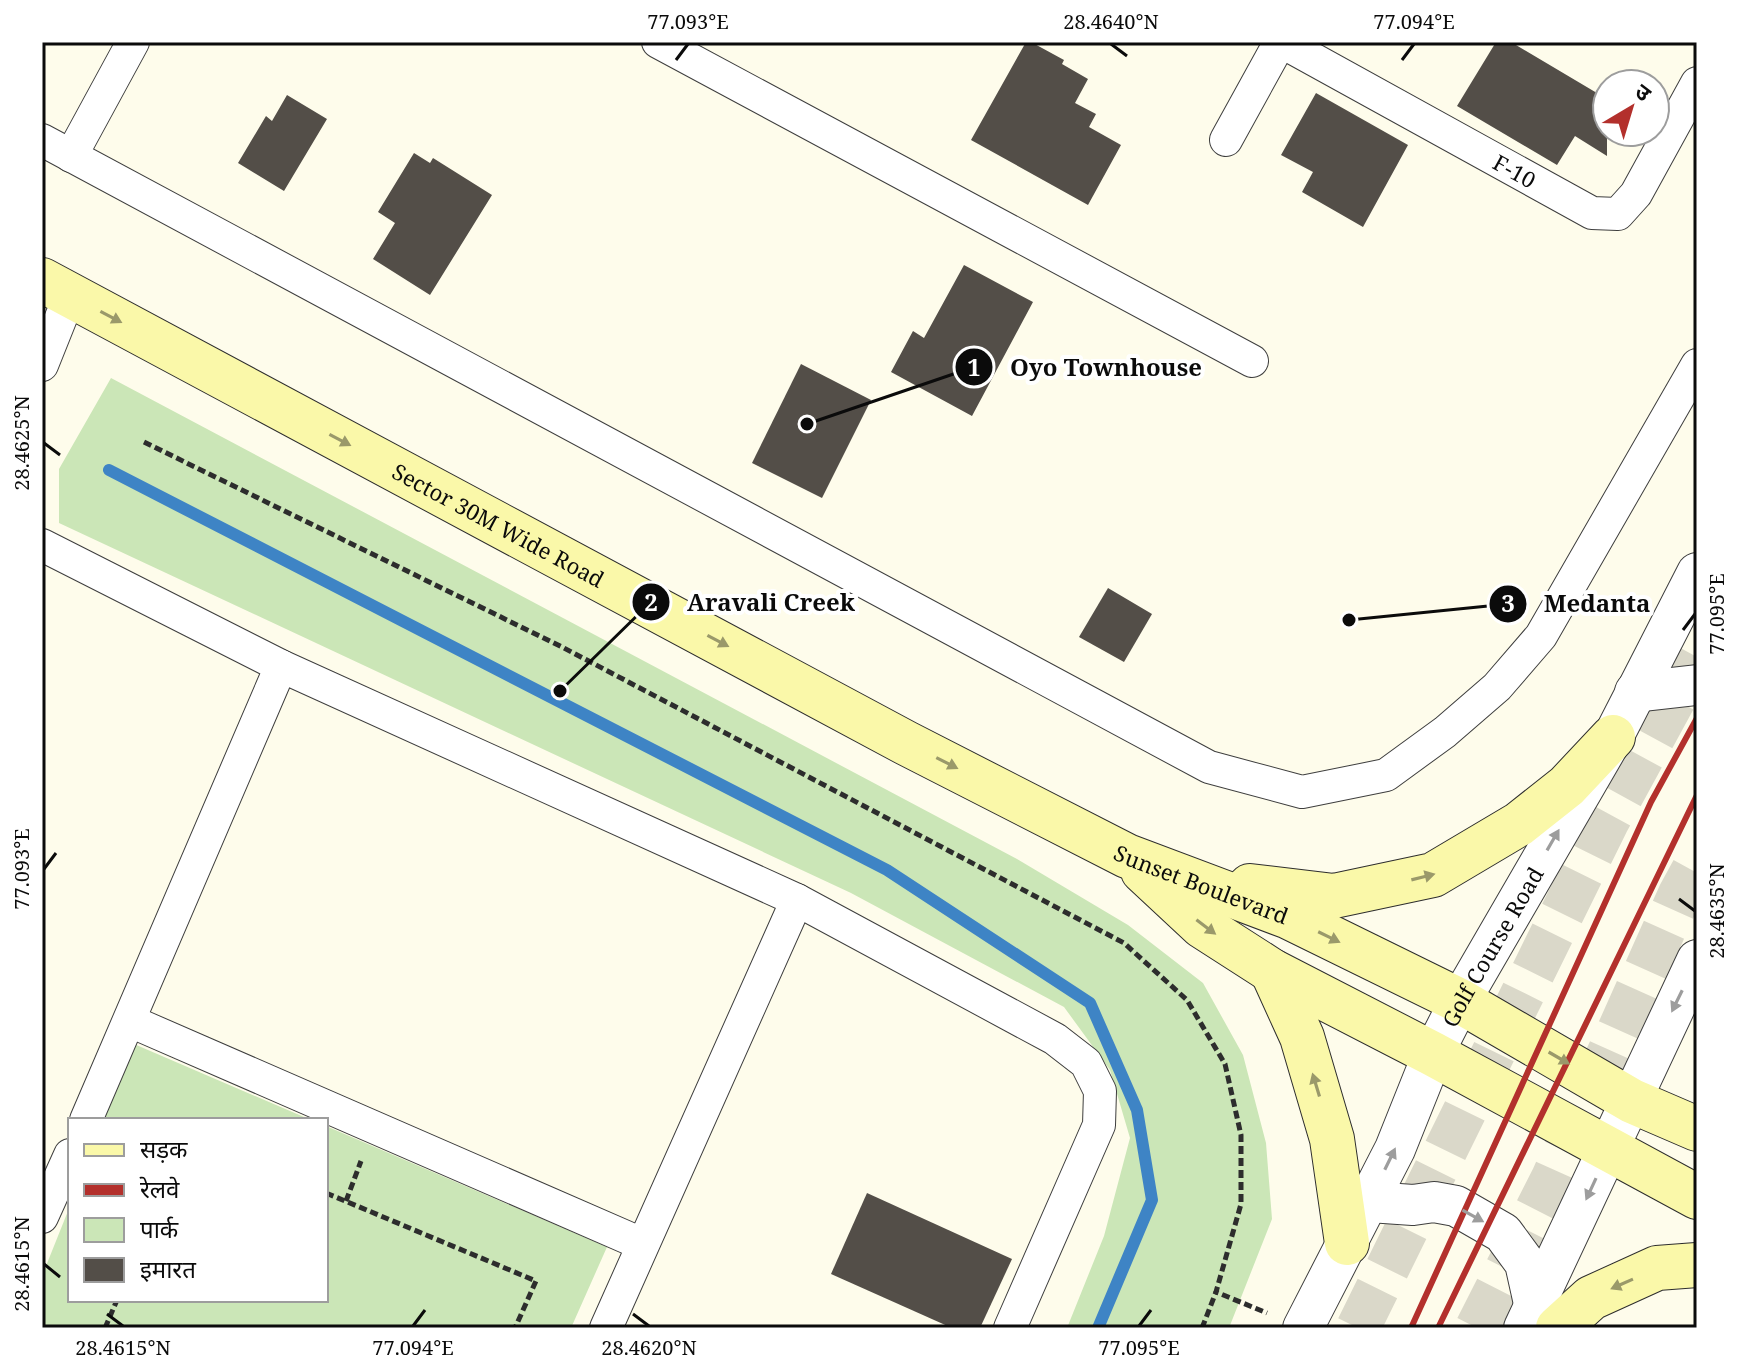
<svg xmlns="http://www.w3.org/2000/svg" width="1739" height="1370" font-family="'Noto Serif','Noto Sans Devanagari',serif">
<rect width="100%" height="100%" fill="#fefceb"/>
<g fill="#cbe6b7">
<polygon points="111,378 1017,859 1128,925 1203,983 1243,1055 1266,1143 1272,1219 1229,1328 1067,1328 1104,1236 1130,1138 1110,1070 1064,1007 851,893 59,523 59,469"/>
<polygon points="134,1044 311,1120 104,1120"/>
<polygon points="326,1126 607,1247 571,1328 42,1328 42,1276 70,1206 70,1300 326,1300"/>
</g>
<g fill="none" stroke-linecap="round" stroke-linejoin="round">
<polyline stroke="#3e84c5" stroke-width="12" points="109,470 887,870 1090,1003 1137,1110 1152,1200 1098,1328"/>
</g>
<g fill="#534e48">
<polygon points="1026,42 1031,42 1064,60 1062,64 1088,79 1075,103 1096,114 1089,127 1121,145 1088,205 971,140"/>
<polygon points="1496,42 1511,42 1607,99 1607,156 1575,136 1557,165 1457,106"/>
<polygon points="1316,93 1408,145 1363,227 1302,192 1313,172 1281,155"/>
<polygon points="287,95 327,119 284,191 238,163 266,116 272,121"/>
<polygon points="414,153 430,163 433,158 492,195 430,295 373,259 395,223 378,212"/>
<polygon points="964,265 1033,302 972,416 891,372 913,331 924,338"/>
<polygon points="801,364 871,400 822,498 752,463"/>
<polygon points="1108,588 1152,614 1124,662 1079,637"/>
<polygon points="867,1193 1012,1259 980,1328 952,1328 831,1274"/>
</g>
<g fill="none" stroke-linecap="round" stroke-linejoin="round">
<g stroke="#dad8c9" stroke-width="44" stroke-dasharray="44 22" stroke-linecap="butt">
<polyline points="1358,1328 1607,822 1697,657"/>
<polyline points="1477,1328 1553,1178 1680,894 1697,863"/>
</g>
<g stroke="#3e3e3e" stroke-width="34">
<g id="minor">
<polyline points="658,42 1252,361"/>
<path id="s1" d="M1282,42L1592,213L1618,214L1636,194L1697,83"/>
<polyline points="42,140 1209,767 1302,792 1386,775 1445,732 1497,687 1541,636 1697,365"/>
<polyline points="1226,140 1280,42"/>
<polyline points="71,156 133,42"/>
<polyline points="42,365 70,295"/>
<polyline points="42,545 281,666 797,900 1055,1039 1086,1063 1100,1091 1099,1125 1010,1328"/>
<polyline points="130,1021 642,1244"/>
<polyline points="86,1120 281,666"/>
<polyline points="42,1217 70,1155"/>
<polyline points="606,1328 797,900"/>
</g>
</g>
<g stroke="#3e3e3e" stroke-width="42">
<g id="tertiary">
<polyline points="1635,692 1697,685"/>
<polyline points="1370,1202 1413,1205 1434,1202 1456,1206 1503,1233 1525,1263 1535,1308"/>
<path id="s2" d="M1303,1328L1395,1149L1433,1054L1460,1001L1613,737L1697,573"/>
<polyline points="1524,1328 1697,960"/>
</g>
</g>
<g stroke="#2d2d2d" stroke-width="46">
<g id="secondary">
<path id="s3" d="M42,280L906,743L1127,856L1289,917L1460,1001L1632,1101L1697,1129"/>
<polyline points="1143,871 1202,926 1272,971 1433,1054 1697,1197"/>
<polyline points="1250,886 1334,896 1433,875 1519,824 1567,786 1613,737"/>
<polyline points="1272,971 1302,1037 1332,1139 1347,1243"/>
<polyline points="1558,1328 1591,1298 1657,1268 1697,1265"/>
</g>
</g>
<g stroke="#2d2d2d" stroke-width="5" stroke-dasharray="8 4" stroke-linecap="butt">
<polyline points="144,442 562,647 1124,943 1187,1000 1225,1064 1241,1135 1241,1204 1216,1292 1267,1313"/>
<polyline points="326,1193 536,1281 515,1328"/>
<polyline points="346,1201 361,1161"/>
<polyline points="105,1328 117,1300"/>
<polyline points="1202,1328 1216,1292"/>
</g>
<use href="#minor" stroke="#fff" stroke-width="32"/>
<use href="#tertiary" stroke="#fff" stroke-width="40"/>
<use href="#secondary" stroke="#faf8a9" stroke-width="44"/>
<g stroke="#b3302c" stroke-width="6">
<polyline points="1411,1328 1651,802 1697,718"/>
<polyline points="1438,1328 1697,795"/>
</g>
</g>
<defs><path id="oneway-solid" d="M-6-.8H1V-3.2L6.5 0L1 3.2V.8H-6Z" transform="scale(2)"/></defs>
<g fill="#9a996a">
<use href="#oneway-solid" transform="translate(111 317) rotate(28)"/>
<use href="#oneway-solid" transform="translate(340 440) rotate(28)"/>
<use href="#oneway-solid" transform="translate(718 641) rotate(28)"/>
<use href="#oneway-solid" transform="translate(947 763) rotate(27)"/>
<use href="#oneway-solid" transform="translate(1423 877) rotate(-14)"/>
<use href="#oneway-solid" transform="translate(1206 927) rotate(37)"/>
<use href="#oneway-solid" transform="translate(1329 937) rotate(26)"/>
<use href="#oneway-solid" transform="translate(1559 1058) rotate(30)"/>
<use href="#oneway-solid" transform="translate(1316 1085) rotate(-107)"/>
<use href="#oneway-solid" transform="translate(1622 1284) rotate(156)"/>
</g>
<g fill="#9d9d9d">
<use href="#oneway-solid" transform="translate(1553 840) rotate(-60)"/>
<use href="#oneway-solid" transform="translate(1677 1001) rotate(116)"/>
<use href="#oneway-solid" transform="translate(1390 1159) rotate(-64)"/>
<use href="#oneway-solid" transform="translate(1591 1189) rotate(115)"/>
<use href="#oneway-solid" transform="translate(1473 1216) rotate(29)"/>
</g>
<path fill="none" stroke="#0b0b0b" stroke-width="3" d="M1111,44L1127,56M676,60L688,44M1402,60L1414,44M44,443L60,455M1683,630L1695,614M44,869L56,853M1679,899L1695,911M44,1264L60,1277M107,1314L123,1326M633,1314L649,1326M413,1326L425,1310M1139,1326L1151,1310"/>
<g text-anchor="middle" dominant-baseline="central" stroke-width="8" stroke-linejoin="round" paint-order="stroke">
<g font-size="22" fill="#0b0b0b" stroke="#fff">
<text stroke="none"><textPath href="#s1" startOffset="266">F-10</textPath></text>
<text stroke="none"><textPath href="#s3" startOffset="518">Sector 30M Wide Road</textPath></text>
<text stroke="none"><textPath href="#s3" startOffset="1308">Sunset Boulevard</textPath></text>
<text stroke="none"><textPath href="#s2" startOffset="426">Golf Course Road</textPath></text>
</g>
</g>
<path fill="none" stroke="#0b0b0b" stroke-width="3" d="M807 424L974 367M560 691L651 602M1349 620L1508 604"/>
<g fill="#0b0b0b" stroke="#fff" stroke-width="3">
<circle cx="807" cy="424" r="8"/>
<circle cx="560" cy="691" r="8"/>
<circle cx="1349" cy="620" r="8"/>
<circle cx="974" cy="367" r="20"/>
<circle cx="651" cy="602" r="20"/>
<circle cx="1508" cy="604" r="20"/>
</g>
<g font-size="24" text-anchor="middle" font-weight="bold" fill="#fff">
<text x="974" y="376">1</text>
<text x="651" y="611">2</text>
<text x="1508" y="612">3</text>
</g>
<g font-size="24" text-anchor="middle" font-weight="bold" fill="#0b0b0b" stroke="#fff" stroke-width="8" stroke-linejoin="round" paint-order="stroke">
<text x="1106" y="376">Oyo Townhouse</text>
<text x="771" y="611">Aravali Creek</text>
<text x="1597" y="612">Medanta</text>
</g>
<rect width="1739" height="1370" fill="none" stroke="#ffffff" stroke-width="88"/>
<rect x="68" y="1118" width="260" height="184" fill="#ffffff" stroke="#9d9d9d" stroke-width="2"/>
<rect x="84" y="1144" width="40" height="12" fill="#faf8a9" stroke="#9d9d9d" stroke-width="2"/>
<text x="140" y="1158" font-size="24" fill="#0b0b0b">सड़क</text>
<rect x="84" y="1184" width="40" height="12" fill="#b3302c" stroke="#9d9d9d" stroke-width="2"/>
<text x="140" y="1198" font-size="24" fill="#0b0b0b">रेलवे</text>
<rect x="84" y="1218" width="40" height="24" fill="#cbe6b7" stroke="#9d9d9d" stroke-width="2"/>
<text x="140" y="1238" font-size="24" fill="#0b0b0b">पार्क</text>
<rect x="84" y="1258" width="40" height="24" fill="#534e48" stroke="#9d9d9d" stroke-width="2"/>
<text x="140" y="1278" font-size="24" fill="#0b0b0b">इमारत</text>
<g transform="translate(1631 108) rotate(38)"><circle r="38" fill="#ffffff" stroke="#9d9d9d" stroke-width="2"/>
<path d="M0-6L14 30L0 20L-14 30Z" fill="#b3302c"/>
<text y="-12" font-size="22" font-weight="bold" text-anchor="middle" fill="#0b0b0b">उ</text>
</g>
<rect x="44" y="44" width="1651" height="1282" fill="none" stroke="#0b0b0b" stroke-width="3"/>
<g font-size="20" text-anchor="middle" fill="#0b0b0b">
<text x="688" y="29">77.093°E</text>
<text x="1111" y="29">28.4640°N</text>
<text x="1414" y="29">77.094°E</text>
<text transform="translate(22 443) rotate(-90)" y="7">28.4625°N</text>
<text transform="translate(1717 614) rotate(-90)" y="7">77.095°E</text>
<text transform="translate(22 869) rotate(-90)" y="7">77.093°E</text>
<text transform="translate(1717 911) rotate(-90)" y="7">28.4635°N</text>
<text transform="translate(22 1264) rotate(-90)" y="7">28.4615°N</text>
<text x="123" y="1355">28.4615°N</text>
<text x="413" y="1355">77.094°E</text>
<text x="649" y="1355">28.4620°N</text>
<text x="1139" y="1355">77.095°E</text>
</g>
</svg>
